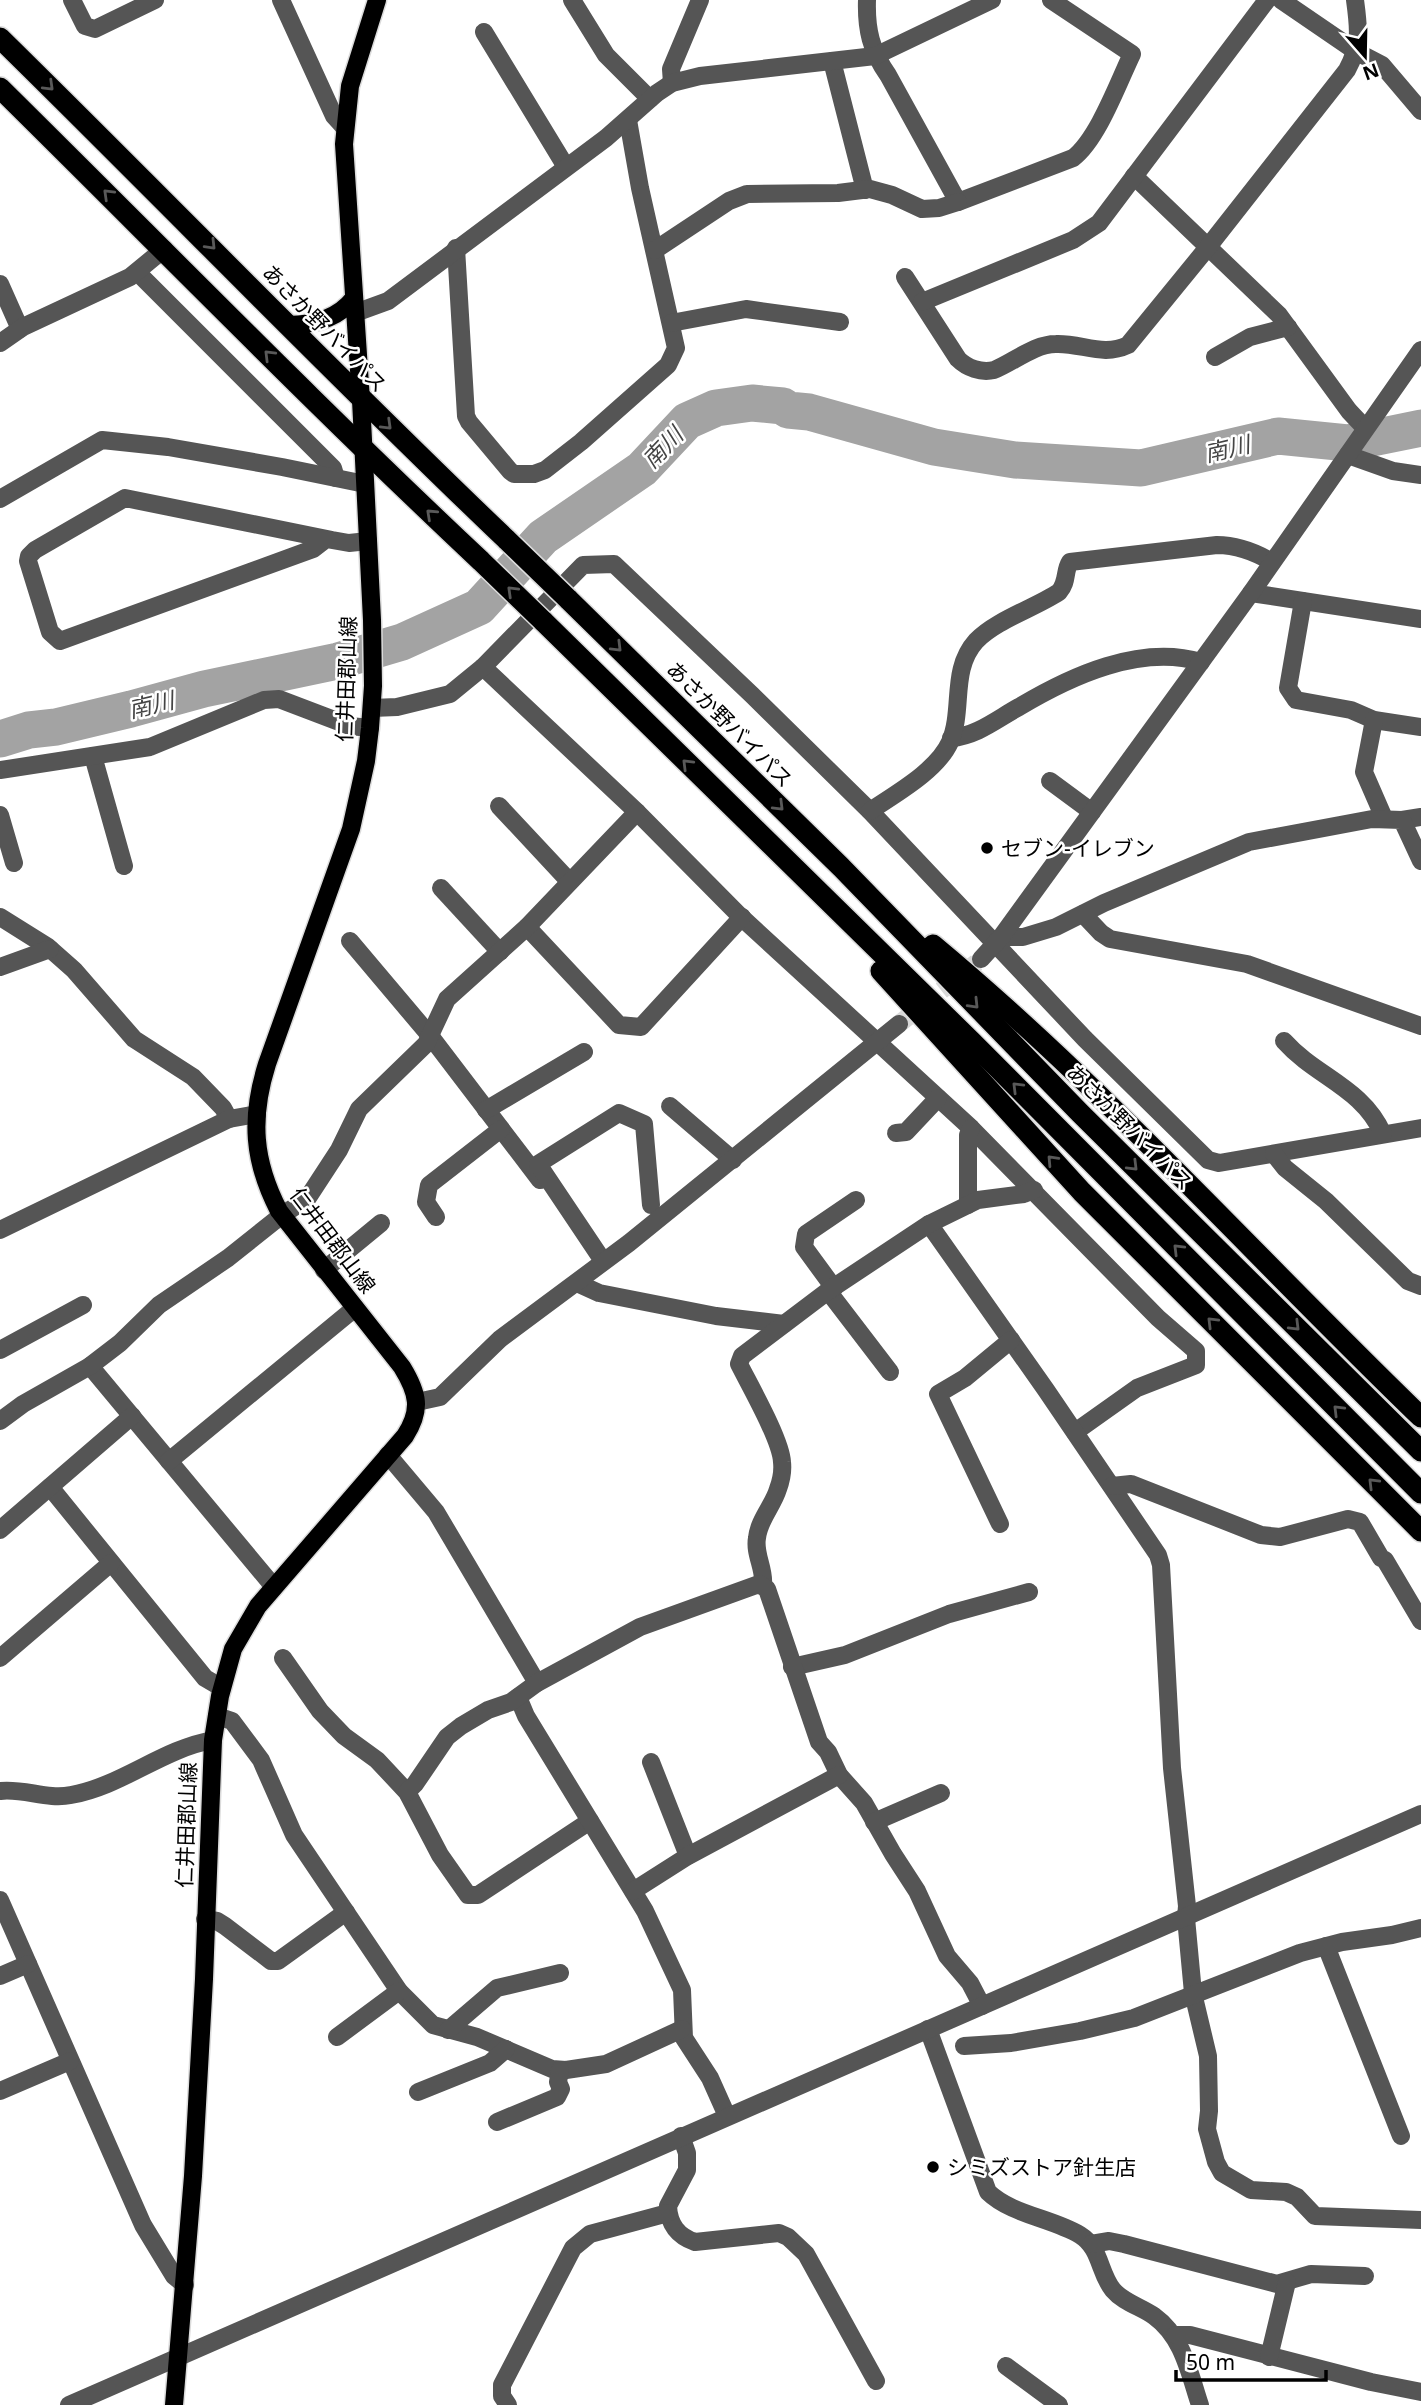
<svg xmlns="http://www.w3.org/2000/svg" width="1421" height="2405" font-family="'Noto Sans','Noto Sans JP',sans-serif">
<rect width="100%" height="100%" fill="#fff"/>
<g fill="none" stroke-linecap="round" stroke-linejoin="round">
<polyline stroke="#a3a3a3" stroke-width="37" points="0,739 29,730 56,727 131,709 204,689 338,661 402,642 479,607 543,537 642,469 687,421 716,408 752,403 783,406 788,410 809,412 934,447 1015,460 1141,468 1278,436 1348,443 1421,428"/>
<polyline stroke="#d9d9d9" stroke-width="18" stroke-dasharray="18 9" stroke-linecap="butt" points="899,1024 981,959"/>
<g stroke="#dbdbdb" stroke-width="21">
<g id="major">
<path d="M288,325C313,325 338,319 354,298"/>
<path d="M174,2405L193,2176L204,1979L213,1740L220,1696L233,1649L258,1606L405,1436C422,1410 418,1393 402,1367L279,1211C253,1161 250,1118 267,1064L351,829L366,761L370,728L373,686L372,620L361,400L344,144L350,86L377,0"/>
</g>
</g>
<g stroke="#dbdbdb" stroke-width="24">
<g id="highway">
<path d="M0,38C170,205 335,376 507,540"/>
<path d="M0,88C160,246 317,407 481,561"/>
<polyline points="568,599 841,867 1080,1113 1421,1451"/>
<polyline points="543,621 971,1041 1421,1493"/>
<path d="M933,945C1107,1090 1258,1260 1421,1417"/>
<polyline points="881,971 1082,1192 1421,1531"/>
</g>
</g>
<g stroke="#555" stroke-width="18">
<polyline points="72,0 85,26 95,29 155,0"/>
<polyline points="281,0 334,116 344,127"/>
<polyline points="572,0 606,55 650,99"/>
<path d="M867,0C866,29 871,51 888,75L958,202L1073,158C1098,139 1118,83 1132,54L1051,0"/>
<polyline points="1281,0 1357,52 1382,65 1421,111"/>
<polyline points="484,32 566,167"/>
<polyline points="832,61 865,190"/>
<polyline points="672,83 671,69 700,0"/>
<polyline points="1134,176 1279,315 1349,411 1365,428"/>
<polyline points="456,248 466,416 469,422 510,471 514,474 534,474 545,470 581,442 668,365 676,348 640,188 628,120"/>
<polyline points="655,250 729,201 747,194 838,193 870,189 892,195 922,209 939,208 958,202"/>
<polyline points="137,272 333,468 336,478"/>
<path d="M905,277L958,359C967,368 981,373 994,370C1014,362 1034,344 1056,344C1082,343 1103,357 1128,345L1208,247L1347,70C1361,44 1359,29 1355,0"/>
<polyline points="0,284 20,329"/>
<polyline points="922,302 1073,240 1099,223 1267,0"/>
<polyline points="355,313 388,301 606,138 657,93 672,83 700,76 875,56 992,0"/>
<polyline points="671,323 746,309 840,322"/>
<polyline points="0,343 23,327 130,277 164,249"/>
<polyline points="1215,357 1250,337 1288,327"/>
<polyline points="1348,455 1393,471 1421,475"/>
<polyline points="0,499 102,440 168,447 282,467 365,484"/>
<polyline points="326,539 313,549 60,641 50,632 28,561 29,556 35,550 125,498 332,540 349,543 368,541"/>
<polyline points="1251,593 1421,619"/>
<polyline points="1303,601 1288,688 1296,700 1351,710 1374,720 1421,727"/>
<polyline points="483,667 637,812 740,916 971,1128 1158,1318 1196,1351 1196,1365 1137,1388 1075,1432"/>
<polyline points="372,708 397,707 450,694 483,667 583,565 614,564 752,695 870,811 1085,1039 1208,1160 1219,1163 1421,1128"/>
<polyline points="1374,720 1364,772 1384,818"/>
<path d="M951,738C977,736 997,719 1019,707C1071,676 1140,644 1201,662"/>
<polyline points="93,756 124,866"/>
<polyline points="0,770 150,747 264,700 279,699 350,726 370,728"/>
<polyline points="1050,781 1092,812"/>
<polyline points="499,806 569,881"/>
<path d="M870,811C895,794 937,771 950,742C964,709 950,670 976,641C996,620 1035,608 1059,592C1068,582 1064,571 1070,562L1217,545C1238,545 1255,552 1272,562"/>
<polyline points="0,815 14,863"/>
<polyline points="1402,820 1421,817"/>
<polyline points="441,888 500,952"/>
<polyline points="1083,914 1101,933 1110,939 1247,964 1421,1026"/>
<polyline points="0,917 48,947 74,970 134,1039 193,1077 223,1108 229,1119"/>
<polyline points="527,927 619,1025 641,1027 742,917"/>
<polyline points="1001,937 1023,937 1056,927 1104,903 1249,842 1372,819 1402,820 1421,861"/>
<polyline points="350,941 431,1037 540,1180"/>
<polyline points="981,959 1001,937 1251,593 1421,350"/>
<polyline points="0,967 50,949"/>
<path d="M1284,1041C1316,1077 1362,1087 1383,1134"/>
<polyline points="670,1106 733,1160"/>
<polyline points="486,1110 584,1052"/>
<polyline points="896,1133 906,1132 938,1098"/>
<polyline points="1274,1154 1285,1168 1326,1201 1408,1281 1421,1286"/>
<polyline points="968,1205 968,1135 971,1128"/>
<polyline points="436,1217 426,1202 429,1185 501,1129"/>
<polyline points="929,1224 1046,1390 1158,1555 1161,1565 1172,1768 1187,1906 1186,1918 1193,1993 1208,2056 1209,2111 1207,2129 1216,2162 1222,2173 1251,2190 1286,2192 1297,2197 1315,2216 1421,2220"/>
<polyline points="0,1230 229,1119 257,1114"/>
<polyline points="603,1261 538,1164 619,1113 644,1124 651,1205"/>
<polyline points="324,1270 381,1223"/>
<polyline points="577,1283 599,1293 716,1316 784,1324"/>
<polyline points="834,1288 804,1247 806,1234 856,1200"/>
<polyline points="828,1291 890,1372"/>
<polyline points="0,1350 83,1305"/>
<polyline points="90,1366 274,1587"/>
<polyline points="417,1402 440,1397 500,1339 629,1243 899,1024"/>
<polyline points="0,1421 23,1404 90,1366 120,1343 159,1305 228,1258 282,1215 307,1199 339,1150 359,1109 426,1044 447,999 527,927 637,812"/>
<polyline points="388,1455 436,1512 537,1683"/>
<polyline points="169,1461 355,1308"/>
<polyline points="1112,1486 1131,1484 1261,1535 1280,1537 1348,1519 1360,1522 1381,1558 1385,1560 1421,1621"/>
<polyline points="50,1487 205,1678 222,1688"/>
<polyline points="1000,1524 938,1394 965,1378 1011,1340"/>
<polyline points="0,1530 132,1416"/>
<path d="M763,1585C765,1569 754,1554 757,1538C759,1519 773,1506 778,1489C781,1481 783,1471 782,1462C781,1440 750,1386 739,1364L742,1356L828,1291L929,1224L978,1200L1024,1194L1034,1190"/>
<polyline points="0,1658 111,1563"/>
<polyline points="283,1658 320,1711 344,1736 377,1760 407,1792 440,1855 468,1895 478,1895 590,1821"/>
<polyline points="792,1667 845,1655 949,1614 1029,1592"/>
<polyline points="518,1697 526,1716 645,1911 682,1990 684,2038 710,2078 727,2116"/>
<polyline points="217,1716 232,1721 261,1760 294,1835 399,1991 433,2025 477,2037 552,2069 566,2070 606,2064 682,2029"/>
<polyline points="651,1762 688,1856"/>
<path d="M0,1791C24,1788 47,1800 71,1795C122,1786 162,1749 213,1740"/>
<polyline points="407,1792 415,1784 447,1737 461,1726 488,1710 511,1702 537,1683 640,1627 759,1584 767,1589 819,1742 828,1752 839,1775 864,1803 893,1854 917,1891 947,1956 970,1983 982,2006"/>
<polyline points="874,1822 941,1793"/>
<polyline points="633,1891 688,1856 839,1775"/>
<polyline points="0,1900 143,2225 174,2276 185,2285"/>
<polyline points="205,1919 217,1921 225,1926 271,1961 278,1961 346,1912"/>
<polyline points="1326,1946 1401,2136"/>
<polyline points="0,1976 28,1964"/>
<path d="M928,2029L988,2192C1012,2215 1052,2218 1080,2235C1101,2248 1099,2273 1113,2290C1123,2302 1141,2307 1154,2316C1183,2337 1189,2372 1200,2405"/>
<polyline points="448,2030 497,1988 560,1973"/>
<polyline points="337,2037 399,1991"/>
<polyline points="964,2046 1011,2043 1080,2031 1134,2018 1300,1953 1342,1942 1392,1935 1421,1928"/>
<polyline points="0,2091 70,2061"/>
<polyline points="418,2092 490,2063 506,2049"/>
<polyline points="497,2122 557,2097 561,2089 558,2082 560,2070"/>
<path d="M681,2136L687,2153V2170L668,2206C669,2225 678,2236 695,2242L779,2233L788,2237L806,2254L876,2381"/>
<polyline points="1091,2244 1109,2241 1124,2244 1277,2284 1311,2274 1365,2276"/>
<polyline points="1175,2335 1190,2335 1371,2382 1421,2392"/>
<polyline points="1269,2357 1287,2282"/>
<polyline points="1006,2366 1059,2405"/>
<polyline points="69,2405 1421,1814"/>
<polyline points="508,2405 502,2396 502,2385 573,2248 590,2234 668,2213"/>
</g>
<use href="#major" stroke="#000" stroke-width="18"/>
<use href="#highway" stroke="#000" stroke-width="21"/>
<g stroke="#dbdbdb" stroke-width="24" stroke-linecap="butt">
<g id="highway-bridge">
<polyline points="507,540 568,599"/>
<polyline points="481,561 543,621"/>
</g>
</g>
<use href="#highway-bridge" stroke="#000" stroke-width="21"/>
</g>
<defs><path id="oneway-chevron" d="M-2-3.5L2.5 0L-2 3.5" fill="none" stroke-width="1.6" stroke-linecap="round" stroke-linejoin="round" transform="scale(1.75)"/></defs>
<g stroke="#595959">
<use href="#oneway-chevron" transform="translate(49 86) rotate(44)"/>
<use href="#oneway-chevron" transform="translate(108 194) rotate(-136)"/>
<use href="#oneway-chevron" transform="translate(211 245) rotate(46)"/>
<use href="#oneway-chevron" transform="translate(269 355) rotate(-135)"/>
<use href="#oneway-chevron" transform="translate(387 425) rotate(44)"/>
<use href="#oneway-chevron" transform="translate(431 514) rotate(-137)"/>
<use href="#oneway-chevron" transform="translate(512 591) rotate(-136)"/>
<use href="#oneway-chevron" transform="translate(617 647) rotate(45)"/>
<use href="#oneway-chevron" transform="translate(687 764) rotate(-135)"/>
<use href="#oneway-chevron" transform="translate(779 806) rotate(45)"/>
<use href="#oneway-chevron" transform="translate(974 1004) rotate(46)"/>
<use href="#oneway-chevron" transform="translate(1017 1087) rotate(-135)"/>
<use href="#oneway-chevron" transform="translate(1052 1160) rotate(-133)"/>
<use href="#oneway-chevron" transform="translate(1133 1166) rotate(45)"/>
<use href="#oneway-chevron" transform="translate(1178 1249) rotate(-135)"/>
<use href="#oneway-chevron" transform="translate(1212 1322) rotate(-135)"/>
<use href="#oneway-chevron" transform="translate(1295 1326) rotate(45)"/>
<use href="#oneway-chevron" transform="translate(1338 1410) rotate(-135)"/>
<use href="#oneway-chevron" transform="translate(1373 1483) rotate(-135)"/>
</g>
<g fill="#000" stroke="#fff" stroke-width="2.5">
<circle cx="987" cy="848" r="7"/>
<circle cx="933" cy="2167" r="7"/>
</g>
<g text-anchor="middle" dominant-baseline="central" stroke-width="5" stroke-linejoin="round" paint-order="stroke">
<g font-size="21" fill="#000" stroke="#fff">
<text transform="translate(325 328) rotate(46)">あさか野バイパス</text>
<text transform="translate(346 679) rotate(-88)">仁井田郡山線</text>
<text transform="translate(730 724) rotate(45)">あさか野バイパス</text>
<text transform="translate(1130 1127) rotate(45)">あさか野バイパス</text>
<text transform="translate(333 1240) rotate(53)">仁井田郡山線</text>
<text transform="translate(186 1825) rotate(-88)">仁井田郡山線</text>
</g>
<g font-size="21" fill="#000" stroke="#fff" text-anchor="start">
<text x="1001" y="848">セブン-イレブン</text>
<text x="947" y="2167">シミズストア針生店</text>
</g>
<g font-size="23" font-style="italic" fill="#444" stroke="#fff">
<text transform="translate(662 447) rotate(-46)">南川</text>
<text transform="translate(1227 448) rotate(-13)">南川</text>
<text transform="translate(151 704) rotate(-13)">南川</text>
</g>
</g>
<g transform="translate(1365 56) rotate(160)" stroke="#ffffff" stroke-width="5" paint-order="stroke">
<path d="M0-5L12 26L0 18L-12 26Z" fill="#000000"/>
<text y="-10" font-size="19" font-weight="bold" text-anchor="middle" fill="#000000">N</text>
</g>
<path d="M1176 2370v10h150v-10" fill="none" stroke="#000000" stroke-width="3.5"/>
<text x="1186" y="2370" font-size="21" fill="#000000" stroke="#ffffff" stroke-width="5" paint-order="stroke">50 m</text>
</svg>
